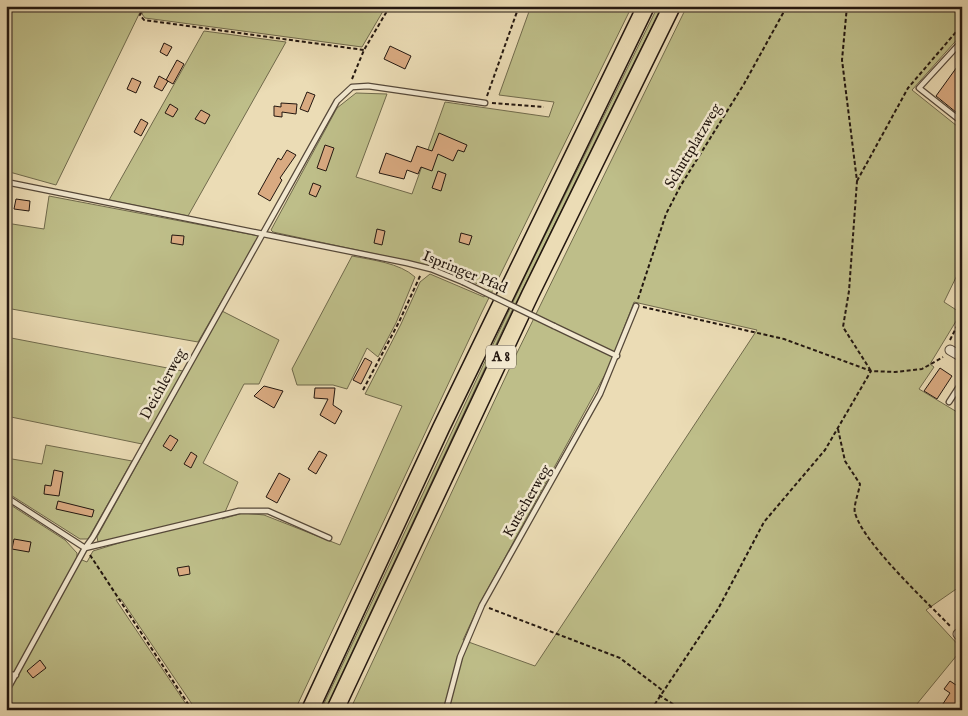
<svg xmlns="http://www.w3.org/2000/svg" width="968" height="716" font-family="'IM FELL English',serif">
<rect width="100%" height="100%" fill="#ebdcb5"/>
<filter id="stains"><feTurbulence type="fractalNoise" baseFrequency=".004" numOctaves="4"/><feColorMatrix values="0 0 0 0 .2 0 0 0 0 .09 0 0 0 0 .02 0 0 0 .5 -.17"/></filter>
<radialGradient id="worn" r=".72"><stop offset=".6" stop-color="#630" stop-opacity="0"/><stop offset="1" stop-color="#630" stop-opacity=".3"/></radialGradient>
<g fill="#bebe89" stroke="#706a4c" fill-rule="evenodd">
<polygon points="6,6 143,6 56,185 6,171"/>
<polygon points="146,6 386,6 362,47 145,18 142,14"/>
<polygon points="531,6 632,6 482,312 295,710 204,707 196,710 121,599 116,600 190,710 6,710 6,502 65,540 77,553 77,558 87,562 93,551 129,540 132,535 98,542 97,537 222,311 279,340 259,384 244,384 203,463 238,482 222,519 243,513 264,515 340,545 402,406 365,394 401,324 420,282 430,274 484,297 489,288 427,265 273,232 271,230 337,108 356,93 387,94 356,177 412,194 445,102 549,117 554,102 499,95"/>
<polygon points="658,6 662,6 506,323 325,710 321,710 529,268"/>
<path d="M687,6H962V34L912,90L962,130V265L944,302L961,313L930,364L934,367L919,389L962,415V585L926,610L962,649L912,710H350L513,361ZM634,302L757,330L535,666L463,640L479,605L608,369Z"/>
<polygon points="204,31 286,42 188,216 109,200"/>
<polygon points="49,196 259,236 198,342 6,308 6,223 44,229"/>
<path d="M352,256C372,260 400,263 415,277L396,323L378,357L367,348L347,389L333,385H297L292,369Z"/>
<polygon points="6,337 183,371 142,444 6,416"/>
<polygon points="46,445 132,461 88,539 80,539 6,492 6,458 42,464"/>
</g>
<g fill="#d9aa81" stroke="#231710">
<polygon points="164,43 172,47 167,56 160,52"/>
<polygon points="390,46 411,56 405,69 384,59"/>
<polygon points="177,60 184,64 173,84 166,80"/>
<polygon points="962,60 962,117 936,96"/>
<polygon points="159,76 168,81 162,91 154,87"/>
<polygon points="132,78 141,82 136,93 127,89"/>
<polygon points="307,92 315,95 308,112 300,109"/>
<polygon points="281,103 297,104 296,114 282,112 282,117 274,116 274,106 281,107"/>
<polygon points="170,104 178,109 173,117 165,113"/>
<polygon points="201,110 210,115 205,124 195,119"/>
<polygon points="141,119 148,123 141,136 134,132"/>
<polygon points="439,133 467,145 464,152 458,150 453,161 438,154 432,171 421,167 418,174 407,170 404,179 379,173 386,153 411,162 417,146 432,151"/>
<polygon points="325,145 334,148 326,171 317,168"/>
<polygon points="287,150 296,155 280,178 282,180 270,201 258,194 278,158 281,160"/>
<polygon points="438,171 446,174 441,191 432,188"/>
<polygon points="313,183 321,186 316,197 309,194"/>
<polygon points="16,199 30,201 29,211 14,209"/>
<polygon points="377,229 385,231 382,245 374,243"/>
<polygon points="461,233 472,236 469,245 459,242"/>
<polygon points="172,235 184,236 183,245 171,243"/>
<polygon points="365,358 372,362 361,384 353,380"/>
<polygon points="940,368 952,376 937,399 924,391"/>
<polygon points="264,386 283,391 274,408 254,396"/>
<polygon points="315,388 335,388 333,405 342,411 335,424 320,415 328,399 314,398"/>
<polygon points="170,435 178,440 171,451 163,446"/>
<polygon points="319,451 327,455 316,474 308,469"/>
<polygon points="191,452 197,456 191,468 184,464"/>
<polygon points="54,470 63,472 59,496 44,494 45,485 51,486"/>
<polygon points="279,473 290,479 277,503 266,497"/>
<polygon points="58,501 94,510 92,517 56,509"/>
<polygon points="14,539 31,542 29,552 12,549"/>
<polygon points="189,566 190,574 179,576 177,568"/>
<polygon points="40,660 46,668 33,678 27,671"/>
<polygon points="950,681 962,689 962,710 939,710 950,693 944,689"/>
</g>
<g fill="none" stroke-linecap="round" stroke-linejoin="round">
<g stroke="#554839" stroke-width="7">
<g id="lane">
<polyline points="962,41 919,88 962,122"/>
<polyline points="6,182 407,263 431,269 463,282"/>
<polyline points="554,326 617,356"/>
<polyline points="949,402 962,382"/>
<polyline points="6,497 85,548 239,511 268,511 329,538"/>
<polyline points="6,674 16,675"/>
<polyline points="6,692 85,548 93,537 337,101 352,87 368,86 485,103"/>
<polyline points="446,710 460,657 482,605 600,394 636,306"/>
</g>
</g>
<g stroke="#554839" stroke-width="11">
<g id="street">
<polyline points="950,350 962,357"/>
<polyline points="958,634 962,638"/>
</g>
</g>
<g stroke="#231710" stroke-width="19">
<g id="highway">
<polyline points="310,710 441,428 646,6"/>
<polyline points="335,710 530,295 672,6"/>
</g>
</g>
<g stroke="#231710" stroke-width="2" stroke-dasharray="4 2.5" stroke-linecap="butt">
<polyline points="144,6 140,15 144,20 364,50"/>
<polyline points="847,6 842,60 857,181 849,291 843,327 871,371"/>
<polyline points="352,79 364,50 390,6"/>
<polyline points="487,96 519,6"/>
<polyline points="492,103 544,107"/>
<polyline points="857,181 908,88 962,25"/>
<polyline points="638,299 666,214 681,185 744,84 787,6"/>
<polyline points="643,307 784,339 871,371 895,372 922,369 943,357"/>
<polyline points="950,340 962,316"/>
<polyline points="363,390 399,322 421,274"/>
<path d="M838,429L845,461L860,484C859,492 853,506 855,513C864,544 927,602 951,627"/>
<polyline points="90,555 192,710"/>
<polyline points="489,608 620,658 662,690"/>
<polyline points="659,695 682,710"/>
<polyline points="651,710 718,609 764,522 825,450 871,371"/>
</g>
<use href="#lane" stroke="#f2e8cf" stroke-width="4.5"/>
<use href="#street" stroke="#f2e8cf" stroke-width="9"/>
<use href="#highway" stroke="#ebdcb5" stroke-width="16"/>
<g stroke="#554839" stroke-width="7" stroke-linecap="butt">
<polyline id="lane-bridge" points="463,282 554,326"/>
</g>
<use href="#lane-bridge" stroke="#f2e8cf" stroke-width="4.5"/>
</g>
<g text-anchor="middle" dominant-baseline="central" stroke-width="5" stroke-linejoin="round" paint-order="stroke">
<rect fill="#f2e8cf" stroke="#615649" stroke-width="1" x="486" y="345.5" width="30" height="23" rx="4"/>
<g font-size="14" font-weight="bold" fill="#231710">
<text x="501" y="357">A 8</text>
</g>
<g font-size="15" fill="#231710" stroke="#f2e8cf">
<text transform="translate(693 146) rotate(-59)">Schuttplatzweg</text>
<text transform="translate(465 272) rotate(22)">Ispringer Pfad</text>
<text transform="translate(163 384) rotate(-61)">Deichlerweg</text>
<text transform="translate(527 501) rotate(-60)">Kutscherweg</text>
</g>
</g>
<rect width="968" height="716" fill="none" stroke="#ebdcb5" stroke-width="25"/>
<rect x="8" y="8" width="953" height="701" fill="none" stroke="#231710" stroke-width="2.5"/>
<rect x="12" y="12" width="943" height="691" fill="none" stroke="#231710"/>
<rect width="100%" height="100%" filter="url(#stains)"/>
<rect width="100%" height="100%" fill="url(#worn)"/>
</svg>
